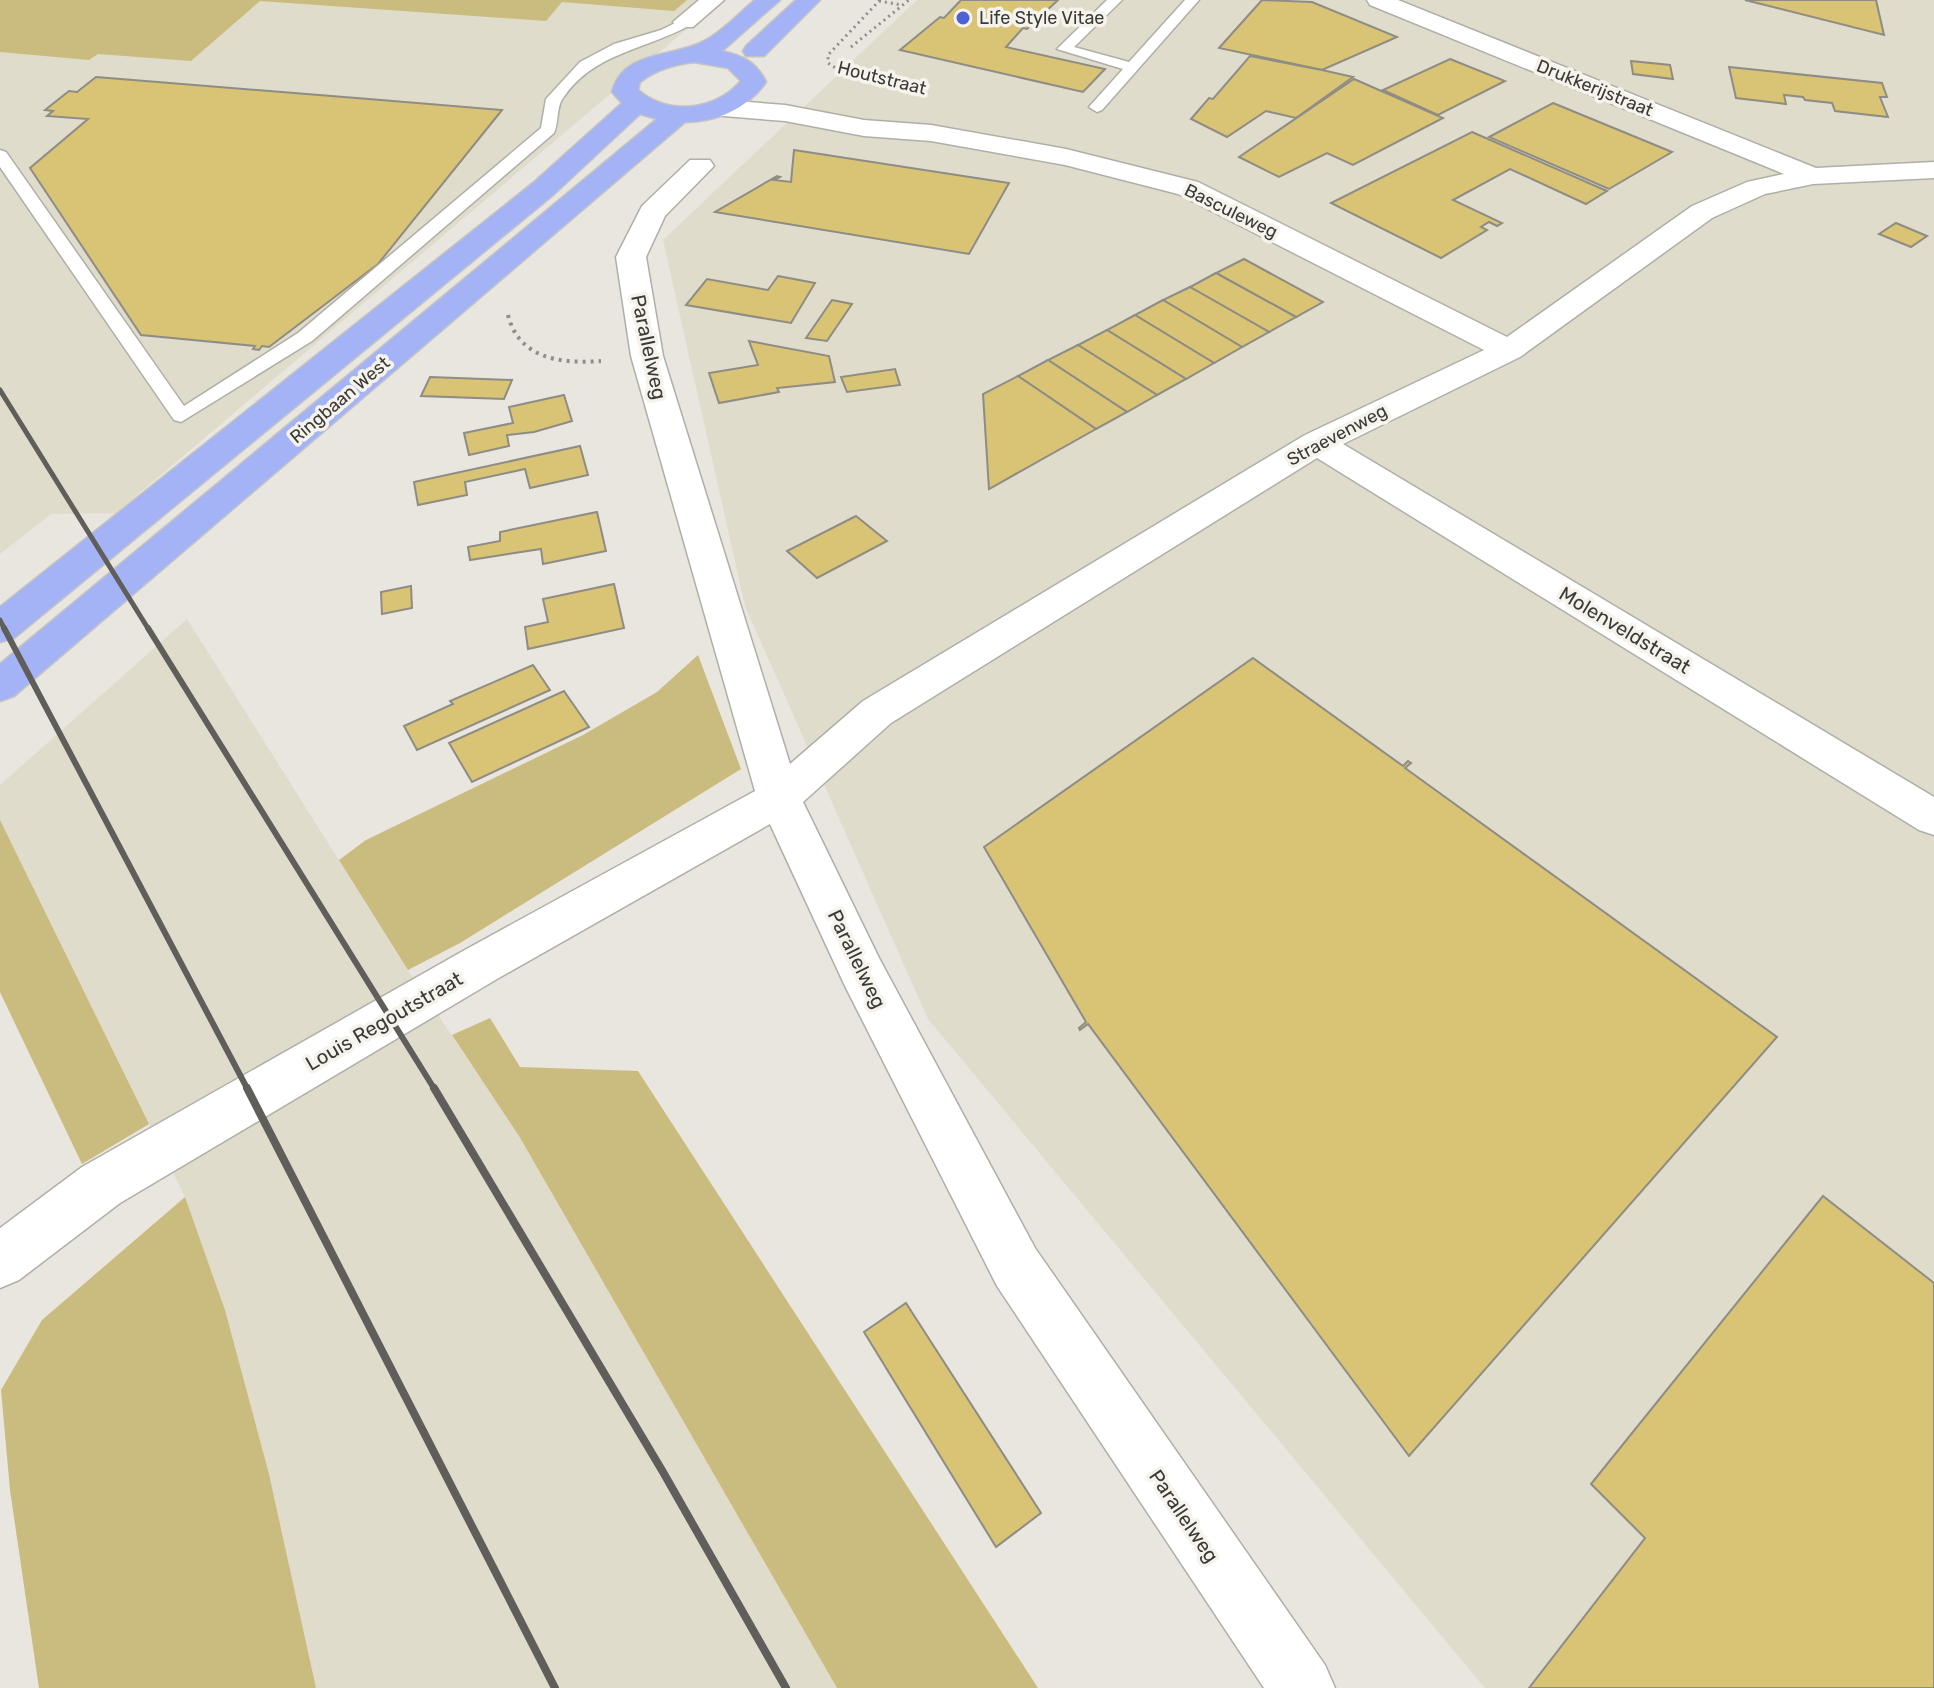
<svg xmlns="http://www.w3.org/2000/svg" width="1934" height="1688" font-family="Rubik,sans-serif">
<rect width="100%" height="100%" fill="#e8e6de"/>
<g fill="#dfdccc">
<polygon points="0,0 721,0 116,513 51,514 0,554"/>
<polygon points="917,0 1934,0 1934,1688 1485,1688 928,1019 745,606 663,240"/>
<polygon points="187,619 408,970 519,1136 837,1688 316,1688 269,1474 225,1310 185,1197 0,820 0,785"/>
</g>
<g fill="#cabb7e">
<polygon points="0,0 687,0 674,11 562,2 546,21 260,1 191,61 98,54 89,60 0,52"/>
<polygon points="698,655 741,769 460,943 408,970 339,860 366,840 583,735 657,692"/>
<polygon points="0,820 149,1124 82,1164 0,992"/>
<polygon points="490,1018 520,1067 638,1071 1038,1688 837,1688 519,1136 452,1035"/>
<polygon points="185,1197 225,1310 269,1474 316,1688 39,1688 10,1490 1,1390 42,1320"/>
</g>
<g fill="#d8c474" stroke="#8e8c84" stroke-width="2">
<polygon points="961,0 1058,0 1027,29 1023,28 1006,47 1105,69 1083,92 900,50 940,17 944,18"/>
<polygon points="1262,0 1312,2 1397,37 1322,70 1219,48"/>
<polygon points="1745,0 1876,0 1884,35"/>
<polygon points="1250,56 1322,70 1353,77 1296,118 1266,111 1227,137 1191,119 1209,98 1213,99"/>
<polygon points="1450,59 1505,81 1438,115 1383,90"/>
<polygon points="1631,61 1670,65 1673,79 1633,74"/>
<polygon points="1729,67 1882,83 1887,97 1880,97 1888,117 1835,111 1832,103 1805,100 1803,97 1784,95 1786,104 1736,98"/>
<polygon points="96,77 381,100 502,110 378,264 269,347 262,346 259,350 253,349 255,346 141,335 30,168 88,119 47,116 53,111 45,110 69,91 77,92"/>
<polygon points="1354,79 1443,118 1353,165 1327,153 1279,177 1239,157"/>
<polygon points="1553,103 1672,152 1609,189 1489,137"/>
<polygon points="1472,132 1607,191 1586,204 1510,169 1453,200 1502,223 1497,226 1489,222 1481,227 1487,230 1441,258 1331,203"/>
<polygon points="794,150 1009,183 969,254 715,212 777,176 780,177 774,180 791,182"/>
<polygon points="1896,223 1927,236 1911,247 1879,234"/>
<polygon points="1244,259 1323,302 1296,317 1216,273"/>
<polygon points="1216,273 1296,317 1269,332 1190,287"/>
<polygon points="778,276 815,283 791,323 686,305 707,279 768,290"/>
<polygon points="1190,287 1269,332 1242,347 1163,300"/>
<polygon points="832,300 852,304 827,341 806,338"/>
<polygon points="1163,300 1242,347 1214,363 1135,315"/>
<polygon points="1135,315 1214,363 1186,379 1107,330"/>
<polygon points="1107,330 1186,379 1157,395 1078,345"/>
<polygon points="749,341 829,356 835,382 777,388 779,392 719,403 709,373 758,365"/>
<polygon points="1078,345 1157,395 1127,412 1048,360"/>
<polygon points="1048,360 1127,412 1096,429 1018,376"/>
<polygon points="895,369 900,385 847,392 841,377"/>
<polygon points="1018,376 1096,429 989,489 983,394"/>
<polygon points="430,377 512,380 504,399 421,396"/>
<polygon points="564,395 572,421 534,432 507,435 509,446 469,455 464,433 513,423 509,407"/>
<polygon points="580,446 588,475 530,488 525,469 465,482 467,495 418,505 414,482"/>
<polygon points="597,512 606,551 543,564 541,549 470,560 468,547 500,541 500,532"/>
<polygon points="856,516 887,541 817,578 787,551"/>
<polygon points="614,584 624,628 528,649 525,627 548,622 543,599"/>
<polygon points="411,586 412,608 382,614 381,592"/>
<polygon points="1253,658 1403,766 1408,761 1411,763 1405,768 1777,1037 1409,1456 1088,1024 1080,1030 1079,1028 1086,1022 984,847"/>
<polygon points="533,665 550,690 417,750 404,726 453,704 450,701"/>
<polygon points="564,691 589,727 472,782 449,743"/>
<polygon points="1823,1196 1934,1283 1934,1688 1529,1688 1645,1538 1591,1484"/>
<polygon points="906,1303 1041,1513 996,1547 864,1332"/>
</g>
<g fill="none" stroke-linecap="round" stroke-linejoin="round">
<g stroke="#b0afa7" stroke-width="3">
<g id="service">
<polygon points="1107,0 1122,0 1074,47 1129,62 1185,0 1199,0 1102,110 1097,112 1089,107 1123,69 1057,49"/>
<path d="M685,18L692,22L690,25C646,50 594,52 563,98C556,107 559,123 554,133L312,341L181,422L174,420L0,167V150L6,152L184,406L298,333L541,128L546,99L580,62L614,44L661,30Z"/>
</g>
</g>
<g stroke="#b0afa7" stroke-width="3">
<g id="minor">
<polygon points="699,0 724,0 693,27 677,27 673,22"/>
<polygon points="1367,0 1398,0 1816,168 1934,162 1934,178 1813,184 1765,194 1712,218 1520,357 1343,444 1934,797 1934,835 1919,830 1317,458 891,723 803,802 879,958 1035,1248 1325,1665 1335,1688 1264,1688 997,1286 845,986 770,824 497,979 120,1203 19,1280 0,1288 0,1228 82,1167 463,951 755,791 631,356 616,257 642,206 690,160 710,160 714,166 665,216 646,257 663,356 790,764 863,701 1305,435 1484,350 1178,194 1065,165 931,141 864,136 785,121 723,116 714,113 710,108 714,103 723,100 785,105 864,120 931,125 1066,149 1198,182 1507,337 1692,206 1747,182 1784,174 1370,5"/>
</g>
</g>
<g stroke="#c4c4c3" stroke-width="3">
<g id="primary">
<path d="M755,0H780L722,51C743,56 756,62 766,82C748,108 717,122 685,122L14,696L0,701V664L657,119L640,114L553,195L14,638L0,642V607L533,183L622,103L612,92C623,49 675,58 706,40C724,30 739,13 755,0ZM694,62L728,68L741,81C714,111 669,116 638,90L640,82C657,69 673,65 694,62Z"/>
<polygon points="796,0 820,0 764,56 746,56 743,51 746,46"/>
</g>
</g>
<g stroke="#8f8e88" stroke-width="3" stroke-dasharray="2 4" stroke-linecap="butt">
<polyline points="880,0 828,55 828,63 837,69 913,87"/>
<polyline points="879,1 902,5"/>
<polyline points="851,47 909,0"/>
</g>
<path stroke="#8f8e88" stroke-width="4" stroke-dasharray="3 5" stroke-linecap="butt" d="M508,315C519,359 561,364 601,361"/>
<use href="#service" fill="#fff" fill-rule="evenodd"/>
<use href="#minor" fill="#fff" fill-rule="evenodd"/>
<use href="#primary" fill="#a4b3f5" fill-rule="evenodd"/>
<g stroke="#5f5e5a" stroke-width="5">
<polyline points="0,390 149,630"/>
<polyline points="0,620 5,630"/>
</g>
<g stroke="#5f5e5a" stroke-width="6">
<polyline points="4,628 248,1090"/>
<polyline points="148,628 435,1090"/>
</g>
<g stroke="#5f5e5a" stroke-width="8">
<polyline points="247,1088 555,1688"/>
<polyline points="434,1088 663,1472 786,1688"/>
</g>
</g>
<circle fill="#4d62d7" stroke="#f5f3eb" stroke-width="3" cx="963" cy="18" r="8"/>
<g text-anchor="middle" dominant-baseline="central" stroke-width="7" stroke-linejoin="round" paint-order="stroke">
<g font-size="18" fill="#3b3a37" stroke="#f5f3eb" text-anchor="start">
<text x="979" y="18">Life Style Vitae</text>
</g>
<g font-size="18" fill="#3b3a37" stroke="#f5f3eb">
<text transform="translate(882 78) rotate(14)">Houtstraat</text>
<text transform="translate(1595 88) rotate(22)">Drukkerijstraat</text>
<text transform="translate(1231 211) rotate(26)">Basculeweg</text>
<text transform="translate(340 400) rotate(-40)">Ringbaan West</text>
<text transform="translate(1337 435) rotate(-28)">Straevenweg</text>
</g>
<g font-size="20" fill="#3b3a37" stroke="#f5f3eb">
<text transform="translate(649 347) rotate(78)">Parallelweg</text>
<text transform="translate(1625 630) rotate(31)">Molenveldstraat</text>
<text transform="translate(857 959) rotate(64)">Parallelweg</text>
<text transform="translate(384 1021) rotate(-30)">Louis Regoutstraat</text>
<text transform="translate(1184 1516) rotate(56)">Parallelweg</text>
</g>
</g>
</svg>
